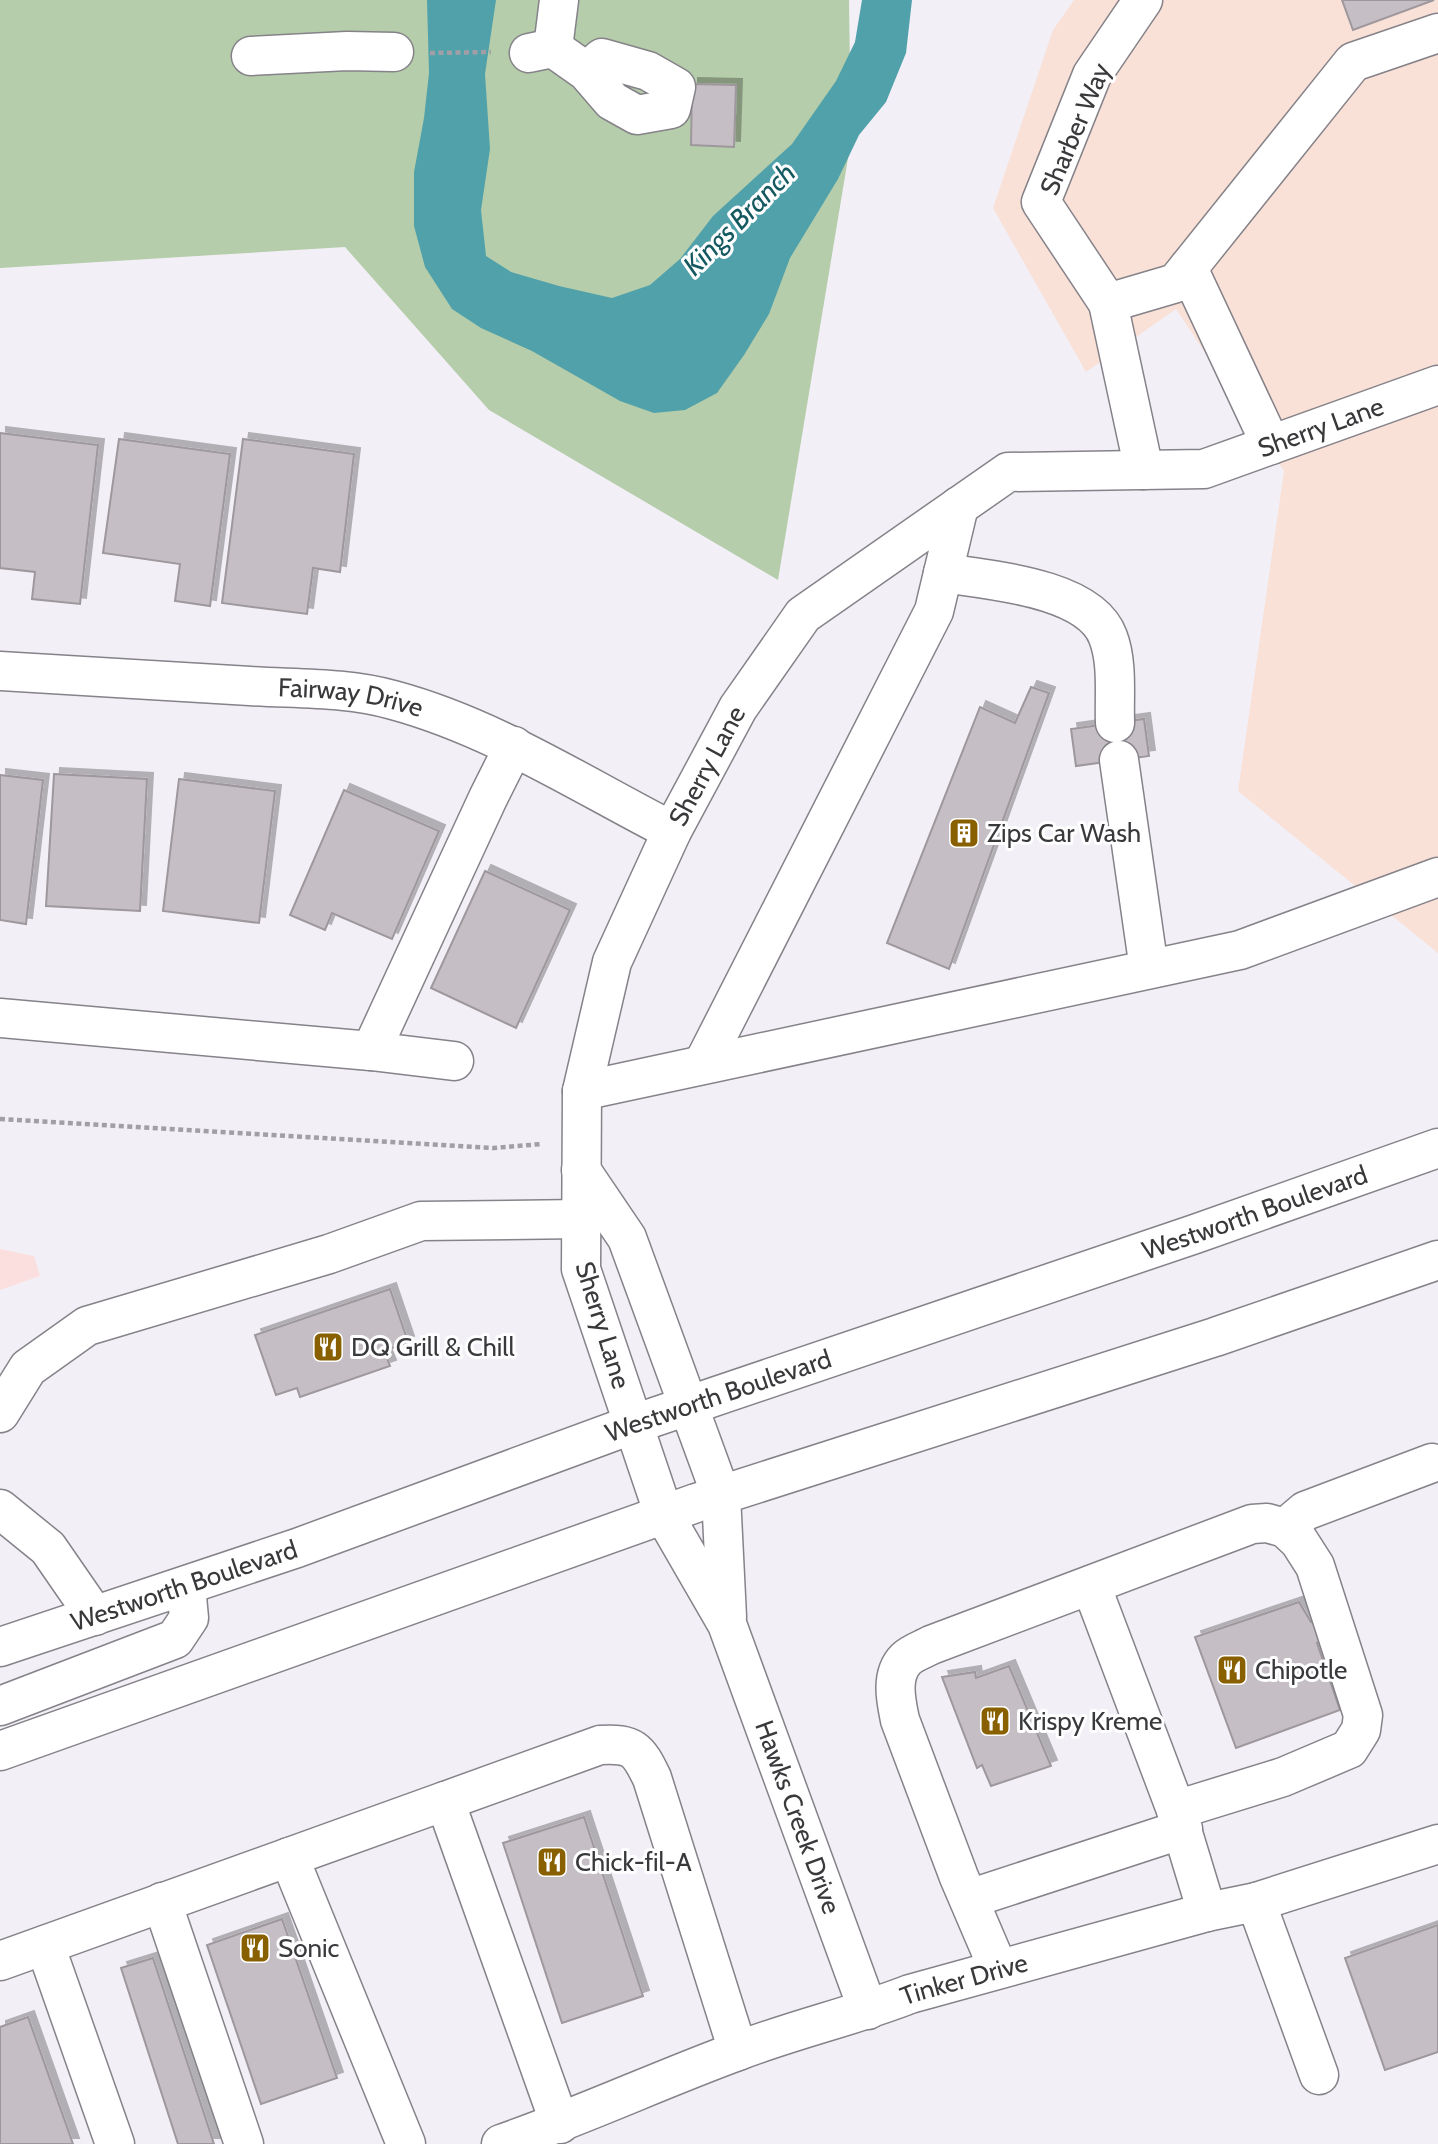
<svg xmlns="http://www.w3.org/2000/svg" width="1438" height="2144" font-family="Cabin,sans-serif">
<defs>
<filter id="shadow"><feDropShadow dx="6" dy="-6" stdDeviation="0" flood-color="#0004"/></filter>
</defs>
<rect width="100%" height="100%" fill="#f2eff6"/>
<polygon fill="#f9e1d7" points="1074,0 1438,0 1438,953 1238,791 1284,471 1176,309 1086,372 993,208 1053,30"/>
<polygon fill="#fadfde" points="0,1249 34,1256 40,1276 0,1290"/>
<polygon fill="#b5cdaa" points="0,0 849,0 851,140 778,580 489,410 345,247 0,268"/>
<polygon fill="#51a1ab" points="427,0 496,0 485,74 490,149 481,210 486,256 511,272 559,286 612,298 650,285 680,259 713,216 792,144 836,81 855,42 862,0 912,0 906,53 886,102 859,135 838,179 790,258 769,314 744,355 717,393 685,410 654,413 620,401 532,351 481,328 452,309 425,267 414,226 414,172 424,118 429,73"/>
<g fill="#c5bec4" stroke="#9e989d" stroke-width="2" filter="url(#shadow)">
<polygon points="1342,0 1434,0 1353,30"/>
<polygon points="692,84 736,85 734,147 691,145"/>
<polygon points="0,433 98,445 80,604 32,599 35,572 0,568"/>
<polygon points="119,439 230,454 210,606 175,601 180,564 103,553"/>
<polygon points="243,439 354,454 340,572 313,568 307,614 222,603"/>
<polygon points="1031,687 1049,693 949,969 887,943 980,707 1015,723"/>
<polygon points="1144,719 1149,756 1076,766 1071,729"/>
<polygon points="54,774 147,779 140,911 46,906"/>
<polygon points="0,775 43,780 26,924 0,920"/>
<polygon points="179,779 275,791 259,923 163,911"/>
<polygon points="344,790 439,831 392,939 332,913 325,930 290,915"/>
<polygon points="485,871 570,910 516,1028 431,988"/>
<polygon points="390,1289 408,1342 384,1351 390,1366 300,1397 297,1388 276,1395 255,1335"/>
<polygon points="1299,1602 1311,1622 1317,1620 1324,1639 1317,1643 1340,1710 1236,1748 1195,1637"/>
<polygon points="1009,1666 1051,1766 991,1786 982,1765 977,1768 942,1677 975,1672 976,1678"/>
<polygon points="584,1817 643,1996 562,2023 503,1843"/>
<polygon points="282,1919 337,2078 261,2104 207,1945"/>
<polygon points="1438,1925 1438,2052 1385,2070 1345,1958"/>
<polygon points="153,1958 214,2144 178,2144 121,1968"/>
<polygon points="28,2017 73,2144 0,2144 0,2027"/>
</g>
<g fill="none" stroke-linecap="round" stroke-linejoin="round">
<g stroke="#858289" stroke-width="41">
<g id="minor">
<polyline points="1143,0 1092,75 1041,202 1108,303 1176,283 1353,62 1438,33"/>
<polyline points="553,48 559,0"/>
<polyline points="529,53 553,48 587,72 612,101 637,115 671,109 676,87 648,71 602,58 587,72"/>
<polyline points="251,56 347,51 394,52"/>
<polyline points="1188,268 1271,445"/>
<polyline points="1108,303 1144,470"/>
<path d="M943,573C988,580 1090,587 1108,637C1118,663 1114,695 1115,723"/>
<path id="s1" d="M0,671C83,676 167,681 250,686C297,689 347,687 393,700C493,727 580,784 672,831"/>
<polyline points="1119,760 1149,969"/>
<polyline points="0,1018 371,1051 454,1061"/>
<polyline points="371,1051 488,798 514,746"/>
<polyline points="703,1064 934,611 959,506"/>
<polyline points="582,1091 1240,950 1438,877"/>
<polyline points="581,1170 627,1238 721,1495 727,1617"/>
<polyline points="0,1413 28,1368 87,1326 329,1254 421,1221 581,1219"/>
<polyline points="0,1509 48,1548 95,1616"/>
<polyline points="1285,1528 1305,1511 1432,1463"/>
<polyline points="1091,1585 1176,1810"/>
<polyline points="289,1857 406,2144"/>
<polyline points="969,1899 1183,1829"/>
<polyline points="162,1902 244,2144"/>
<polyline points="1256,1902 1319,2075"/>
<polyline points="45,1945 115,2144"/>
<polyline points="0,1961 445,1801"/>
<path d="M998,1968L959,1877L900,1720C896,1701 890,1675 906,1659C912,1653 924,1649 931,1645L1252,1524L1267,1523L1285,1528L1299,1541L1315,1566L1363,1715L1361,1730L1349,1749L1283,1777L1176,1810L1207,1912"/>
<path id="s2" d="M868,2010L727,1624L664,1515L581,1269L582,1091L612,962L672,831L738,708L803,615L1008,472L1204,469L1438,385"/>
<path d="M560,2124L445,1801L600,1745C633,1743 638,1749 652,1778L738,2051"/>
<path id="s3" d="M501,2144C582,2116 659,2080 738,2051C795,2029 854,2016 910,1994L1207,1912L1256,1902L1438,1844"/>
</g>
</g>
<g stroke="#858289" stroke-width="41">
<g id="major">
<path id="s4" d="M0,1647L297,1548L634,1424L1195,1234L1438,1148"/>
<polyline points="0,1706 175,1639 189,1618 186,1586"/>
<polyline points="0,1751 696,1503 1215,1337 1438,1260"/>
</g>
</g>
<g stroke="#a19fa5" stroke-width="4.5" stroke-dasharray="5 3.5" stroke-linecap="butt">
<polyline points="430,53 491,52"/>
<polyline points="0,1119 493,1148 542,1144"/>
</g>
<use href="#minor" stroke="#fff" stroke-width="38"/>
<use href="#major" stroke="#fff" stroke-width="38"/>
</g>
<defs>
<g id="building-square" transform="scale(1.575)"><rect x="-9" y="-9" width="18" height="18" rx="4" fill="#886000" stroke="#fefeff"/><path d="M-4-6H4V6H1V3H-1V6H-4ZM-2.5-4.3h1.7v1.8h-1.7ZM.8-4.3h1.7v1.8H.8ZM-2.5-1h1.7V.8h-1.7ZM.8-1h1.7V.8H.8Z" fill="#fff"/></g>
<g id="restaurant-square" transform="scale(1.575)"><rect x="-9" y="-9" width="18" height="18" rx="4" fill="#886000" stroke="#fefeff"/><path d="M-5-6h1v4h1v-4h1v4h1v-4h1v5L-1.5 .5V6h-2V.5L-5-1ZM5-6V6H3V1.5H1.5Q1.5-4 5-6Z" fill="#fff"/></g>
</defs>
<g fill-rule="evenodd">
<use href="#building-square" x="964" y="833"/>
<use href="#restaurant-square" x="328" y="1347"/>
<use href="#restaurant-square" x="1232" y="1670"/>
<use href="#restaurant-square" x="995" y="1721"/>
<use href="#restaurant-square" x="552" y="1862"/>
<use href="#restaurant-square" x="255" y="1948"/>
</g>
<g text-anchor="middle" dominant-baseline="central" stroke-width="6" stroke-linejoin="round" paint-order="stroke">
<g font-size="26" fill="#39383b" stroke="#fefeff">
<text transform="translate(1075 129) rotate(-67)">Sharber Way</text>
<text stroke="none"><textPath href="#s2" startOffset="2074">Sherry Lane</textPath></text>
<text stroke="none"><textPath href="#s1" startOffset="352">Fairway Drive</textPath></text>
<text stroke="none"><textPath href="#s2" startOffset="1325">Sherry Lane</textPath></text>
<text stroke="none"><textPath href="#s4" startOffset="1328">Westworth Boulevard</textPath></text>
<text transform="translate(603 1325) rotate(73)">Sherry Lane</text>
<text stroke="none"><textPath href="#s4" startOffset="761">Westworth Boulevard</textPath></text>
<text stroke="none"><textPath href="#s4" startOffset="194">Westworth Boulevard</textPath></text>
<text transform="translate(798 1817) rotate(70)">Hawks Creek Drive</text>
<text stroke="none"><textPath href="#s3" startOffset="492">Tinker Drive</textPath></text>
</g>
<g font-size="26" fill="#39383b" stroke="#fefeff" text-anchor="start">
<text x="987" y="833">Zips Car Wash</text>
<text x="351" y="1347">DQ Grill &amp; Chill</text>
<text x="1255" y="1670">Chipotle</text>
<text x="1018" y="1721">Krispy Kreme</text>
<text x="575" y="1862">Chick-fil-A</text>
<text x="278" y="1948">Sonic</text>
</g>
<g font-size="28" font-style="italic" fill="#155960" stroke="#fefeff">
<text transform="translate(739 219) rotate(-45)">Kings Branch</text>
</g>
</g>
</svg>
